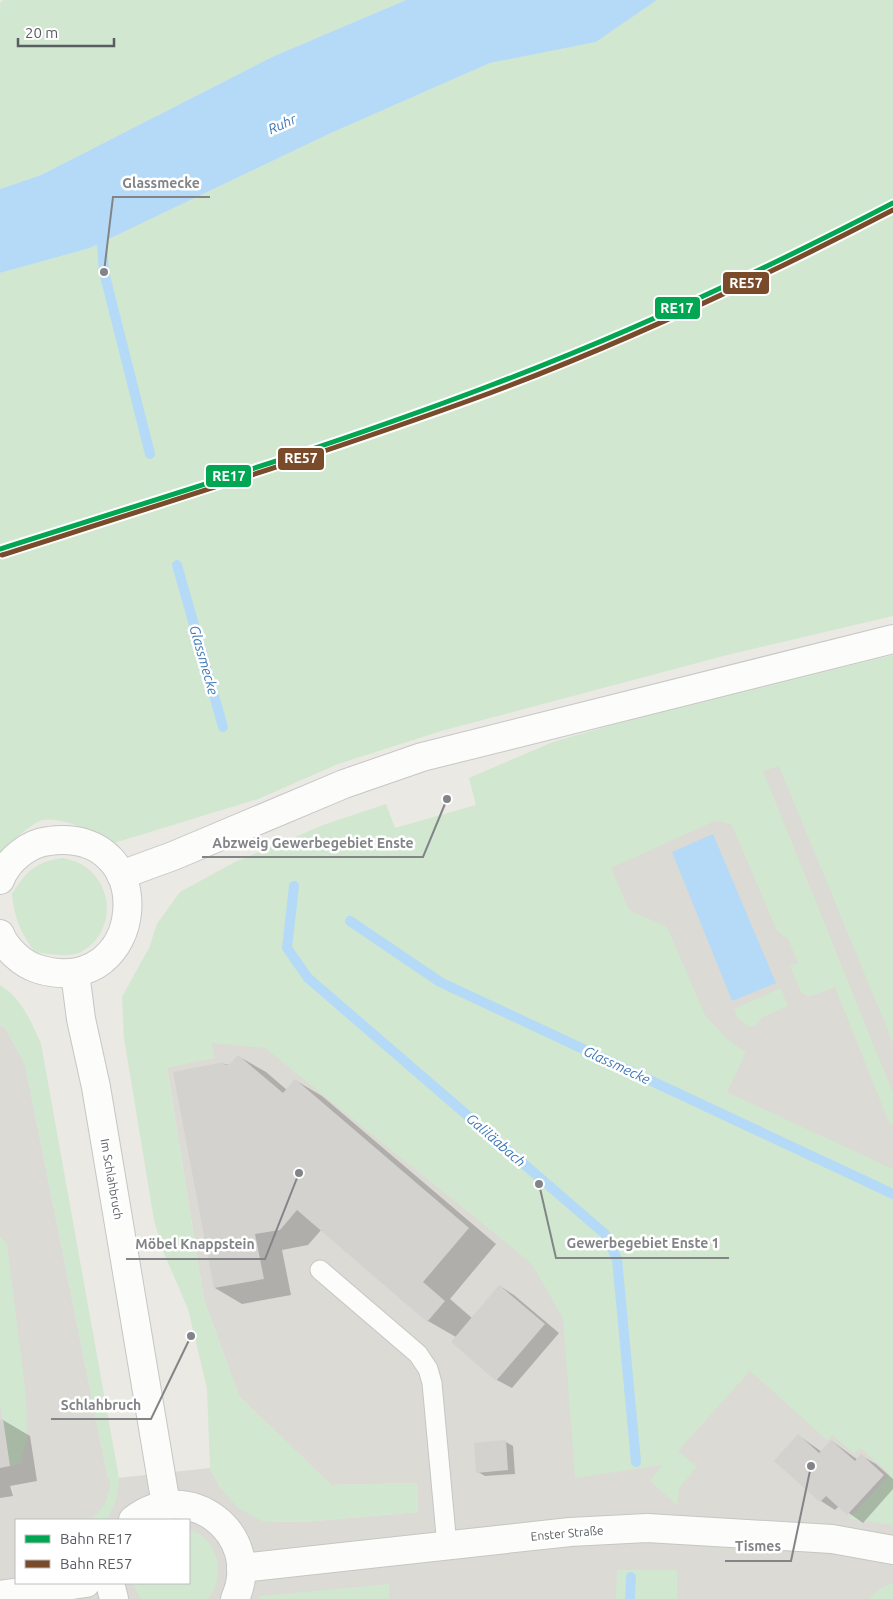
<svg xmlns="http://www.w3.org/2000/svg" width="893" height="1599" font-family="Ubuntu,sans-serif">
<rect width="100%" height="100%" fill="#eae9e4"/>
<path fill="#dbdad5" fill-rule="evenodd" d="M893,728V1599H0V1025L6,1029L25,1064L108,1479L210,1468L221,1489L262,1521L304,1522L418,1512L417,1483L331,1485L239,1396L204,1300L167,1067L214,1058L196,967L762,771ZM16,1520H189V1583H16Z"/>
<g fill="#d1e7cf">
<polygon points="3,0 406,0 272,57 41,175 0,189 0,3"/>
<path d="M657,0H893V616L727,655L441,731L338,764L258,799L114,843C97,834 63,816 43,820C32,822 8,845 0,854V273L90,248L331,133L490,63L596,42Z"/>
<polygon points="893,655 893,1043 779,766 763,771 893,1093 893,1123 890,1125 835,987 812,996 806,996 801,992 790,966 798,963 788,939 777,931 732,825 717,820 611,868 629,910 667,927 705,1015 727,1039 746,1052 727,1092 893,1169 893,1525 849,1519 890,1474 860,1448 854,1454 832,1435 827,1440 750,1371 678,1451 697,1467 679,1488 677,1505 650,1481 662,1465 575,1478 563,1318 531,1263 265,1048 212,1043 214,1058 167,1068 204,1300 239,1396 331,1485 417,1483 418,1512 304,1522 262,1521 238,1508 221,1489 210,1468 207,1388 188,1309 163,1251 154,1220 124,1038 122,997 149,948 157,924 180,892 235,862 326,824 386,804 395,828 476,805 469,778 553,742 660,711"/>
<path d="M63,858C69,860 79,862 84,866C115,886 115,934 81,952C68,958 49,954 35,952C21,934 14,917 12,894C27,871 35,862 63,858Z"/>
<path d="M0,985C22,999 31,1021 41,1044L119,1478C119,1495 115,1506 106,1520H91C104,1507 110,1498 110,1479H108L25,1064L6,1029L0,1025Z"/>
<polygon points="781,988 788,1006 763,1017 755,1026 749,1027 737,1017 734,1009"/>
<polygon points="0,1236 7,1244 26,1395 27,1440 20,1464 10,1466 0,1404"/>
<path d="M189,1530C220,1538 226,1577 208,1599H141L133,1583H189Z"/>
<polygon points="617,1570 677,1570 677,1599 616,1599"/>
<polygon points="893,1583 893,1599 869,1599 881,1588"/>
<polygon points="389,1584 389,1599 258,1599 260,1596"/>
</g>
<g fill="#b5daf7">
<polygon points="406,0 657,0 596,42 490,63 331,133 90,248 0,273 0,189 41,175 272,57"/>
<polygon points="713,834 776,983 732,1001 672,852"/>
</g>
<g fill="#0003">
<polygon points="238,1056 266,1072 287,1090 295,1080 322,1096 496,1244 450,1299 472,1318 500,1286 514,1295 559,1333 512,1388 497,1380 456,1337 428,1321 322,1229 308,1245 282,1250 291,1295 242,1304 215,1288 224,1064 231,1065"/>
<polygon points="3,1420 30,1436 37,1481 10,1486 13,1496 0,1498 0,1421"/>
<polygon points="798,1435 822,1452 832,1441 858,1460 862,1456 876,1464 893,1479 893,1489 863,1523 839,1506 835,1510 821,1501"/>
<polygon points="506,1442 513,1446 515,1474 485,1476 478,1472"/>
</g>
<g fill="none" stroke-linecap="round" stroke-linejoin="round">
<g stroke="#b5daf7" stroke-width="10">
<polyline points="101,229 104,272 150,454"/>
<polyline points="177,565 223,727"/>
<polyline points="294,886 287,948 308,978 605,1234 617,1259 636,1462"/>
<polyline points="350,921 440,982 893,1194"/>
<polyline points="630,1599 631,1577"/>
</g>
</g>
<g fill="#d3d2cf">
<polygon points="238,1055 283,1093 295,1079 469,1228 423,1282 445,1301 427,1322 297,1210 280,1230 255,1234 264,1279 214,1288 173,1072 224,1062 225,1065 230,1064"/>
<polygon points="499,1285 545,1324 496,1381 451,1342"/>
<polygon points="3,1419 10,1466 0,1468 0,1420"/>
<polygon points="798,1434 819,1453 831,1440 855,1461 861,1454 884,1475 847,1515 826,1496 820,1502 774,1461"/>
<polygon points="506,1440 508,1470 476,1473 474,1443"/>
</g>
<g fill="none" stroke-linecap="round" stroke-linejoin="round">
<g stroke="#c6c6c4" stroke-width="21">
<polyline id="service" points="320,1270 418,1354 428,1369 432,1383 447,1546"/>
</g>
<g stroke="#c6c6c4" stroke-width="30">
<g id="minor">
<polyline points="75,973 81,1019 96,1087 166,1505"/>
<path d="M133,1520C188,1476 264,1534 235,1599"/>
<polyline points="241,1568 570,1532 647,1528 832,1539 893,1550"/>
<polyline points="110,1583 114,1599"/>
<polyline points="0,1595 86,1583"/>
</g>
</g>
<g stroke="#c6c7c6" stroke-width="30">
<g id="secondary">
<polyline points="121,875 173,856 344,784 422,757 893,639"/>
<path d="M0,880C7,861 28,843 49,841C163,826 147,1002 38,969C22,964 6,949 0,934"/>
</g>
</g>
<use href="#service" stroke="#fcfcfb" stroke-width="19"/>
<use href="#minor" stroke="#fcfcfb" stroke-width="28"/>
<use href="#secondary" stroke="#fcfcfb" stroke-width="28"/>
<g stroke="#fff" stroke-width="9">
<path id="rail-1" d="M0,549C164,497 329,447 489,386C628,334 762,271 893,203"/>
</g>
<g stroke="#fff" stroke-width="9">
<path id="rail-2" d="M2,555C165,503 329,452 490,393C629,341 762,278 893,210"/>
</g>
<use href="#rail-1" stroke="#00a651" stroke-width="5"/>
<use href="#rail-2" stroke="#7a4b2a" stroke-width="5"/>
</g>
<g text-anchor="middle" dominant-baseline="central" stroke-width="5" stroke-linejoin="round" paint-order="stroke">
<g font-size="12" fill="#595d62" stroke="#fff">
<text transform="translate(112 1179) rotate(80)">Im Schlahbruch</text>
<text transform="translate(567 1533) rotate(-5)">Enster Straße</text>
</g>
<g font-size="14" font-style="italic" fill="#3e78ba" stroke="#fff">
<text transform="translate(282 124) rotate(-24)">Ruhr</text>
<text transform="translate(204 660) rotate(74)">Glassmecke</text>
<text transform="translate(617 1065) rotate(25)">Glassmecke</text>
<text transform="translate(496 1140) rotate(41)">Galiläabach</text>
</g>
</g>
<path fill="none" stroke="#828487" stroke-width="2" d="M104 272L113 197H210M447 799L423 857H202M539 1184L556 1258H729M299 1173L265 1259H126M191 1336L151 1419H51M811 1466L791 1561H725"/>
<g fill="#828487" stroke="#fff" stroke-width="2">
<circle cx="104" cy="272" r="5"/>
<circle cx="447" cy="799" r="5"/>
<circle cx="539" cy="1184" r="5"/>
<circle cx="299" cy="1173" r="5"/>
<circle cx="191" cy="1336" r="5"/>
<circle cx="811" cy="1466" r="5"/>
</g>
<g font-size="14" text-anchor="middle" font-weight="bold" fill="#828487" stroke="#fff" stroke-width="5" stroke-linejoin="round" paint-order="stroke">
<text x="161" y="188">Glassmecke</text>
<text x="313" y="848">Abzweig Gewerbegebiet Enste</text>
<text x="643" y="1248">Gewerbegebiet Enste 1</text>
<text x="195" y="1249">Möbel Knappstein</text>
<text x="101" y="1410">Schlahbruch</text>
<text x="758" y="1551">Tismes</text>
</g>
<g stroke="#fff" stroke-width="2">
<rect x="722" y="271" width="48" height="24" rx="5" fill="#7a4b2a"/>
<rect x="654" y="296" width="47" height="24" rx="5" fill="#00a651"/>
<rect x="277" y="447" width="48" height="24" rx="5" fill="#7a4b2a"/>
<rect x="205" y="464" width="47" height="24" rx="5" fill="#00a651"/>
</g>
<g font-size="14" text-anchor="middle" font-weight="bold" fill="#fff">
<text x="746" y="288">RE57</text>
<text x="677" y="313">RE17</text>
<text x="301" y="463">RE57</text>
<text x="229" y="481">RE17</text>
</g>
<rect x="15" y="1519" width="175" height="65" fill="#ffffff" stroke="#bdbec0"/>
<rect x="25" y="1535" width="25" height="8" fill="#00a651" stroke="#bdbec0"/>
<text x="60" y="1544" font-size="15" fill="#595d62">Bahn RE17</text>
<rect x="25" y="1560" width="25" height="8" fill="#7a4b2a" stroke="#bdbec0"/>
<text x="60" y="1569" font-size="15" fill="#595d62">Bahn RE57</text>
<path d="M18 38v8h96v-8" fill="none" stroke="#595d62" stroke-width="2.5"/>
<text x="25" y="38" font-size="15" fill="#595d62" stroke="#ffffff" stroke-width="4" paint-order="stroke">20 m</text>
</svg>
